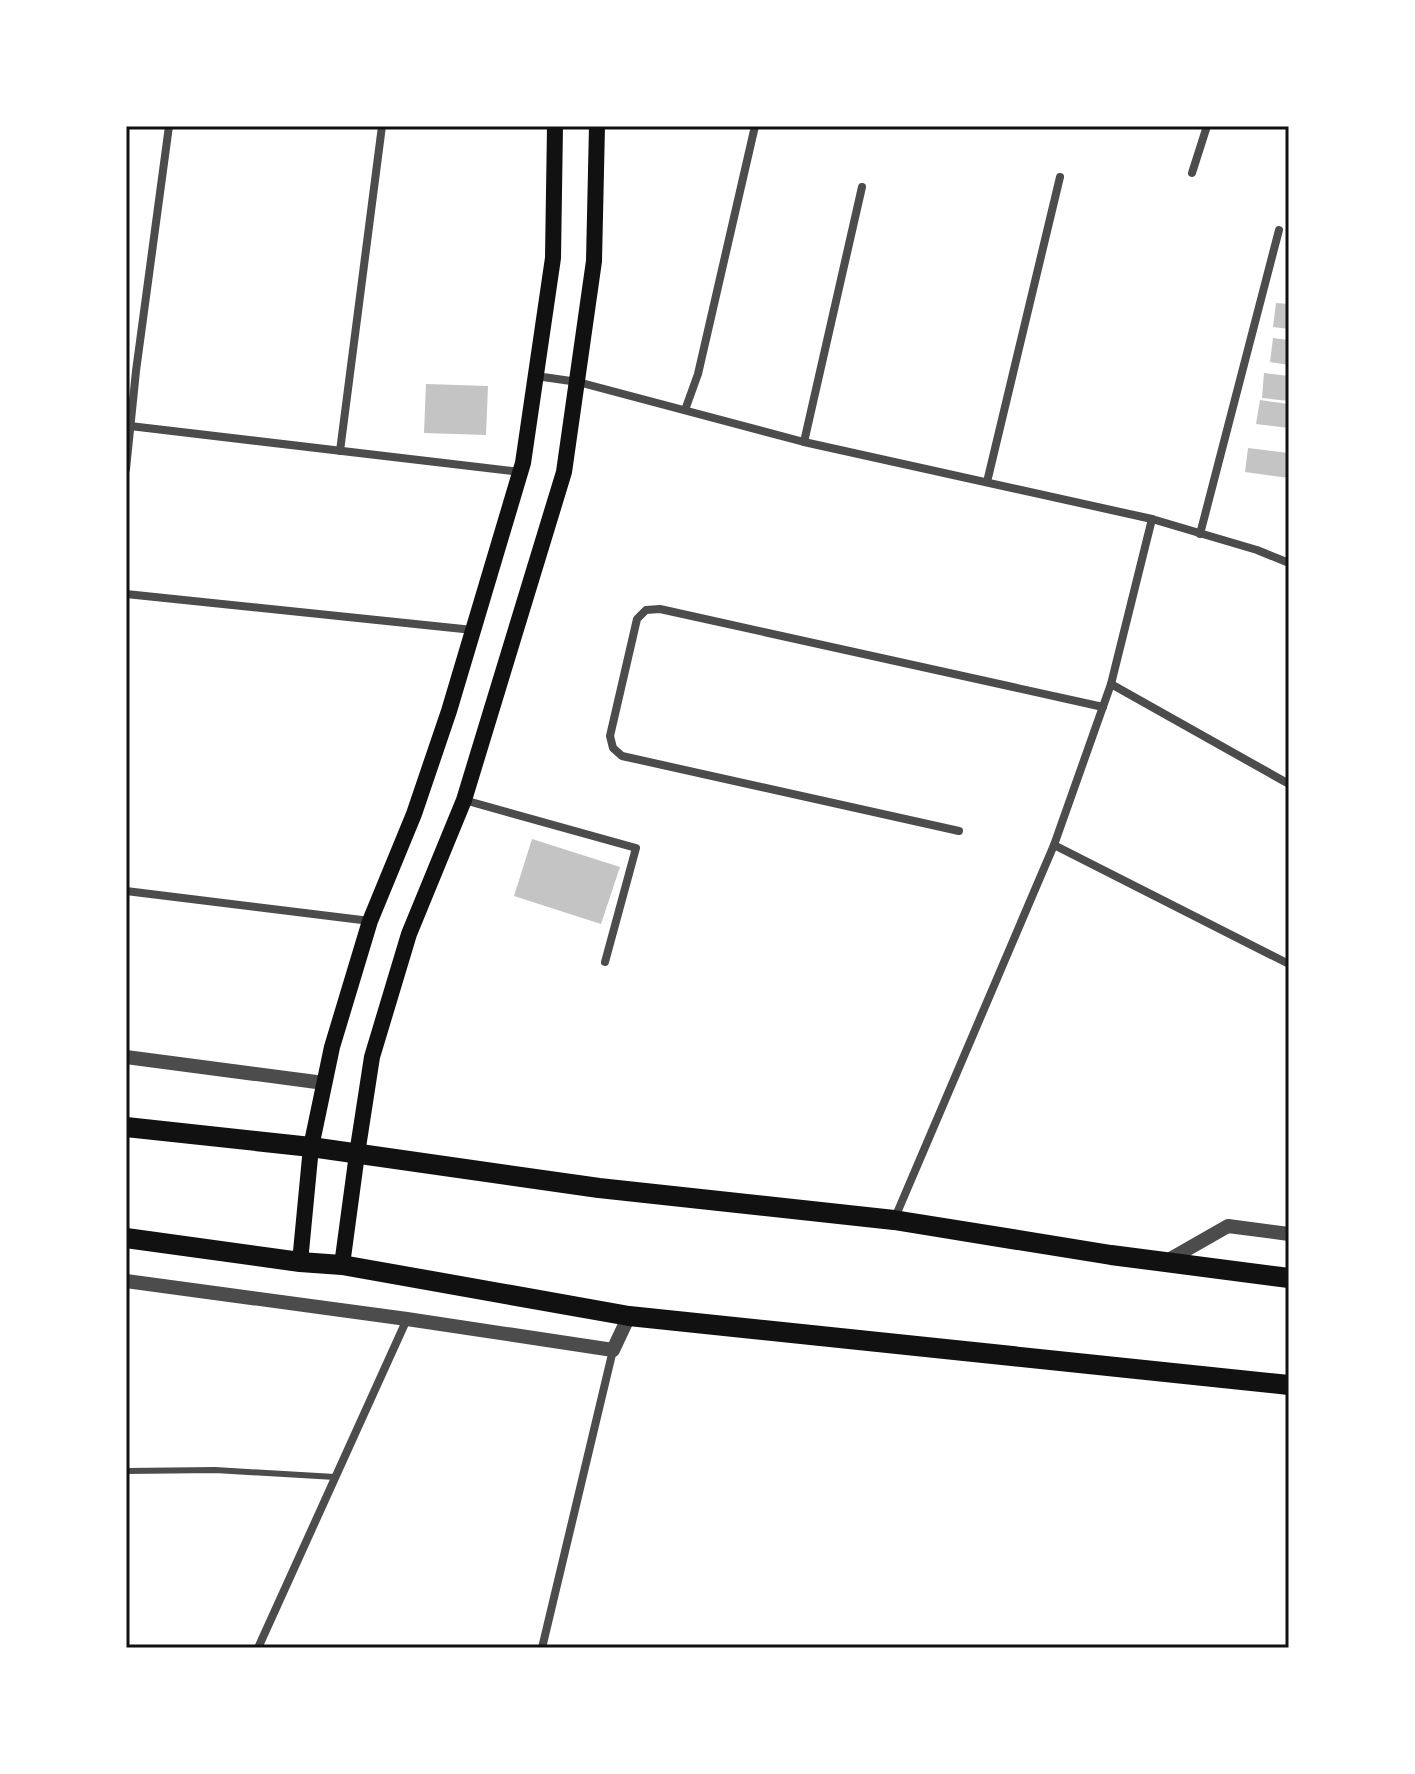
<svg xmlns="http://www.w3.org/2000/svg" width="1415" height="1774" font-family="Overpass,sans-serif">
<rect width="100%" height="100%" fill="#fff"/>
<g fill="#c4c4c4">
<polygon points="1276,303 1289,304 1289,329 1273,327"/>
<polygon points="1273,338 1289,340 1289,365 1270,362"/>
<polygon points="1264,373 1289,376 1289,401 1262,398"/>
<polygon points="426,384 488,386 486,435 424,433"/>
<polygon points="1260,400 1289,404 1289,428 1256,424"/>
<polygon points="1248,448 1289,453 1289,478 1245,472"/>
<polygon points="532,839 620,867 601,924 514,896"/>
</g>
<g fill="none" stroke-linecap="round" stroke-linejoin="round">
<polyline stroke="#4c4c4c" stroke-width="6" points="126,1471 215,1470 335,1477"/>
<g stroke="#4c4c4c" stroke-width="8">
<polyline points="1192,173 1207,126"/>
<polyline points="536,376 578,382 804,442 1152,519 1257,550 1289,563"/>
<polyline points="685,410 698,374 755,126"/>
<polyline points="130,426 520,472"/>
<polyline points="804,442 862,187"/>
<polyline points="340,451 382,126"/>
<polyline points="126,469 136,371 169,126"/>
<polyline points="987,482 1060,177"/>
<polyline points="1152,519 1111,684 1289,784"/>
<polyline points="1200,534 1279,230"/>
<polyline points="126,594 473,630"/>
<polyline points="464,800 636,848 605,962"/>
<polyline points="959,831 622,756 613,748 610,736 637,619 646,610 660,609 1103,707"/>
<polyline points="1054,845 1289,964"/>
<polyline points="126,891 370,921"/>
<polyline points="894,1220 1054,845 1111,684"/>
<polyline points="258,1648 407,1319"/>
<polyline points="542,1648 613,1350"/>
</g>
<g stroke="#4c4c4c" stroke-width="14">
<polyline points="126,1057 324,1083"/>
<polyline points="1165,1262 1228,1226 1289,1234"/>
<polyline points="126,1281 407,1319 613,1350 629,1316"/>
</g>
<g stroke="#111" stroke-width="16">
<polyline points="300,1262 311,1147 332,1047 370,921 414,814 449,711 523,463 553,258 555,126"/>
<polyline points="342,1265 357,1154 372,1057 409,934 464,800 564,472 594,261 597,126"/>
</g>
<g stroke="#111" stroke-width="20">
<polyline points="126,1127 311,1147 599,1188 894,1220 1111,1255 1289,1278"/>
<polyline points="126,1238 300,1262 342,1265 629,1316 1289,1385"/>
</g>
</g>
<rect width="1415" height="1774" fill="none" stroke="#ffffff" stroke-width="256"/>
<rect x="128" y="128" width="1159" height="1518" fill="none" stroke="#111" stroke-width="3"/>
</svg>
